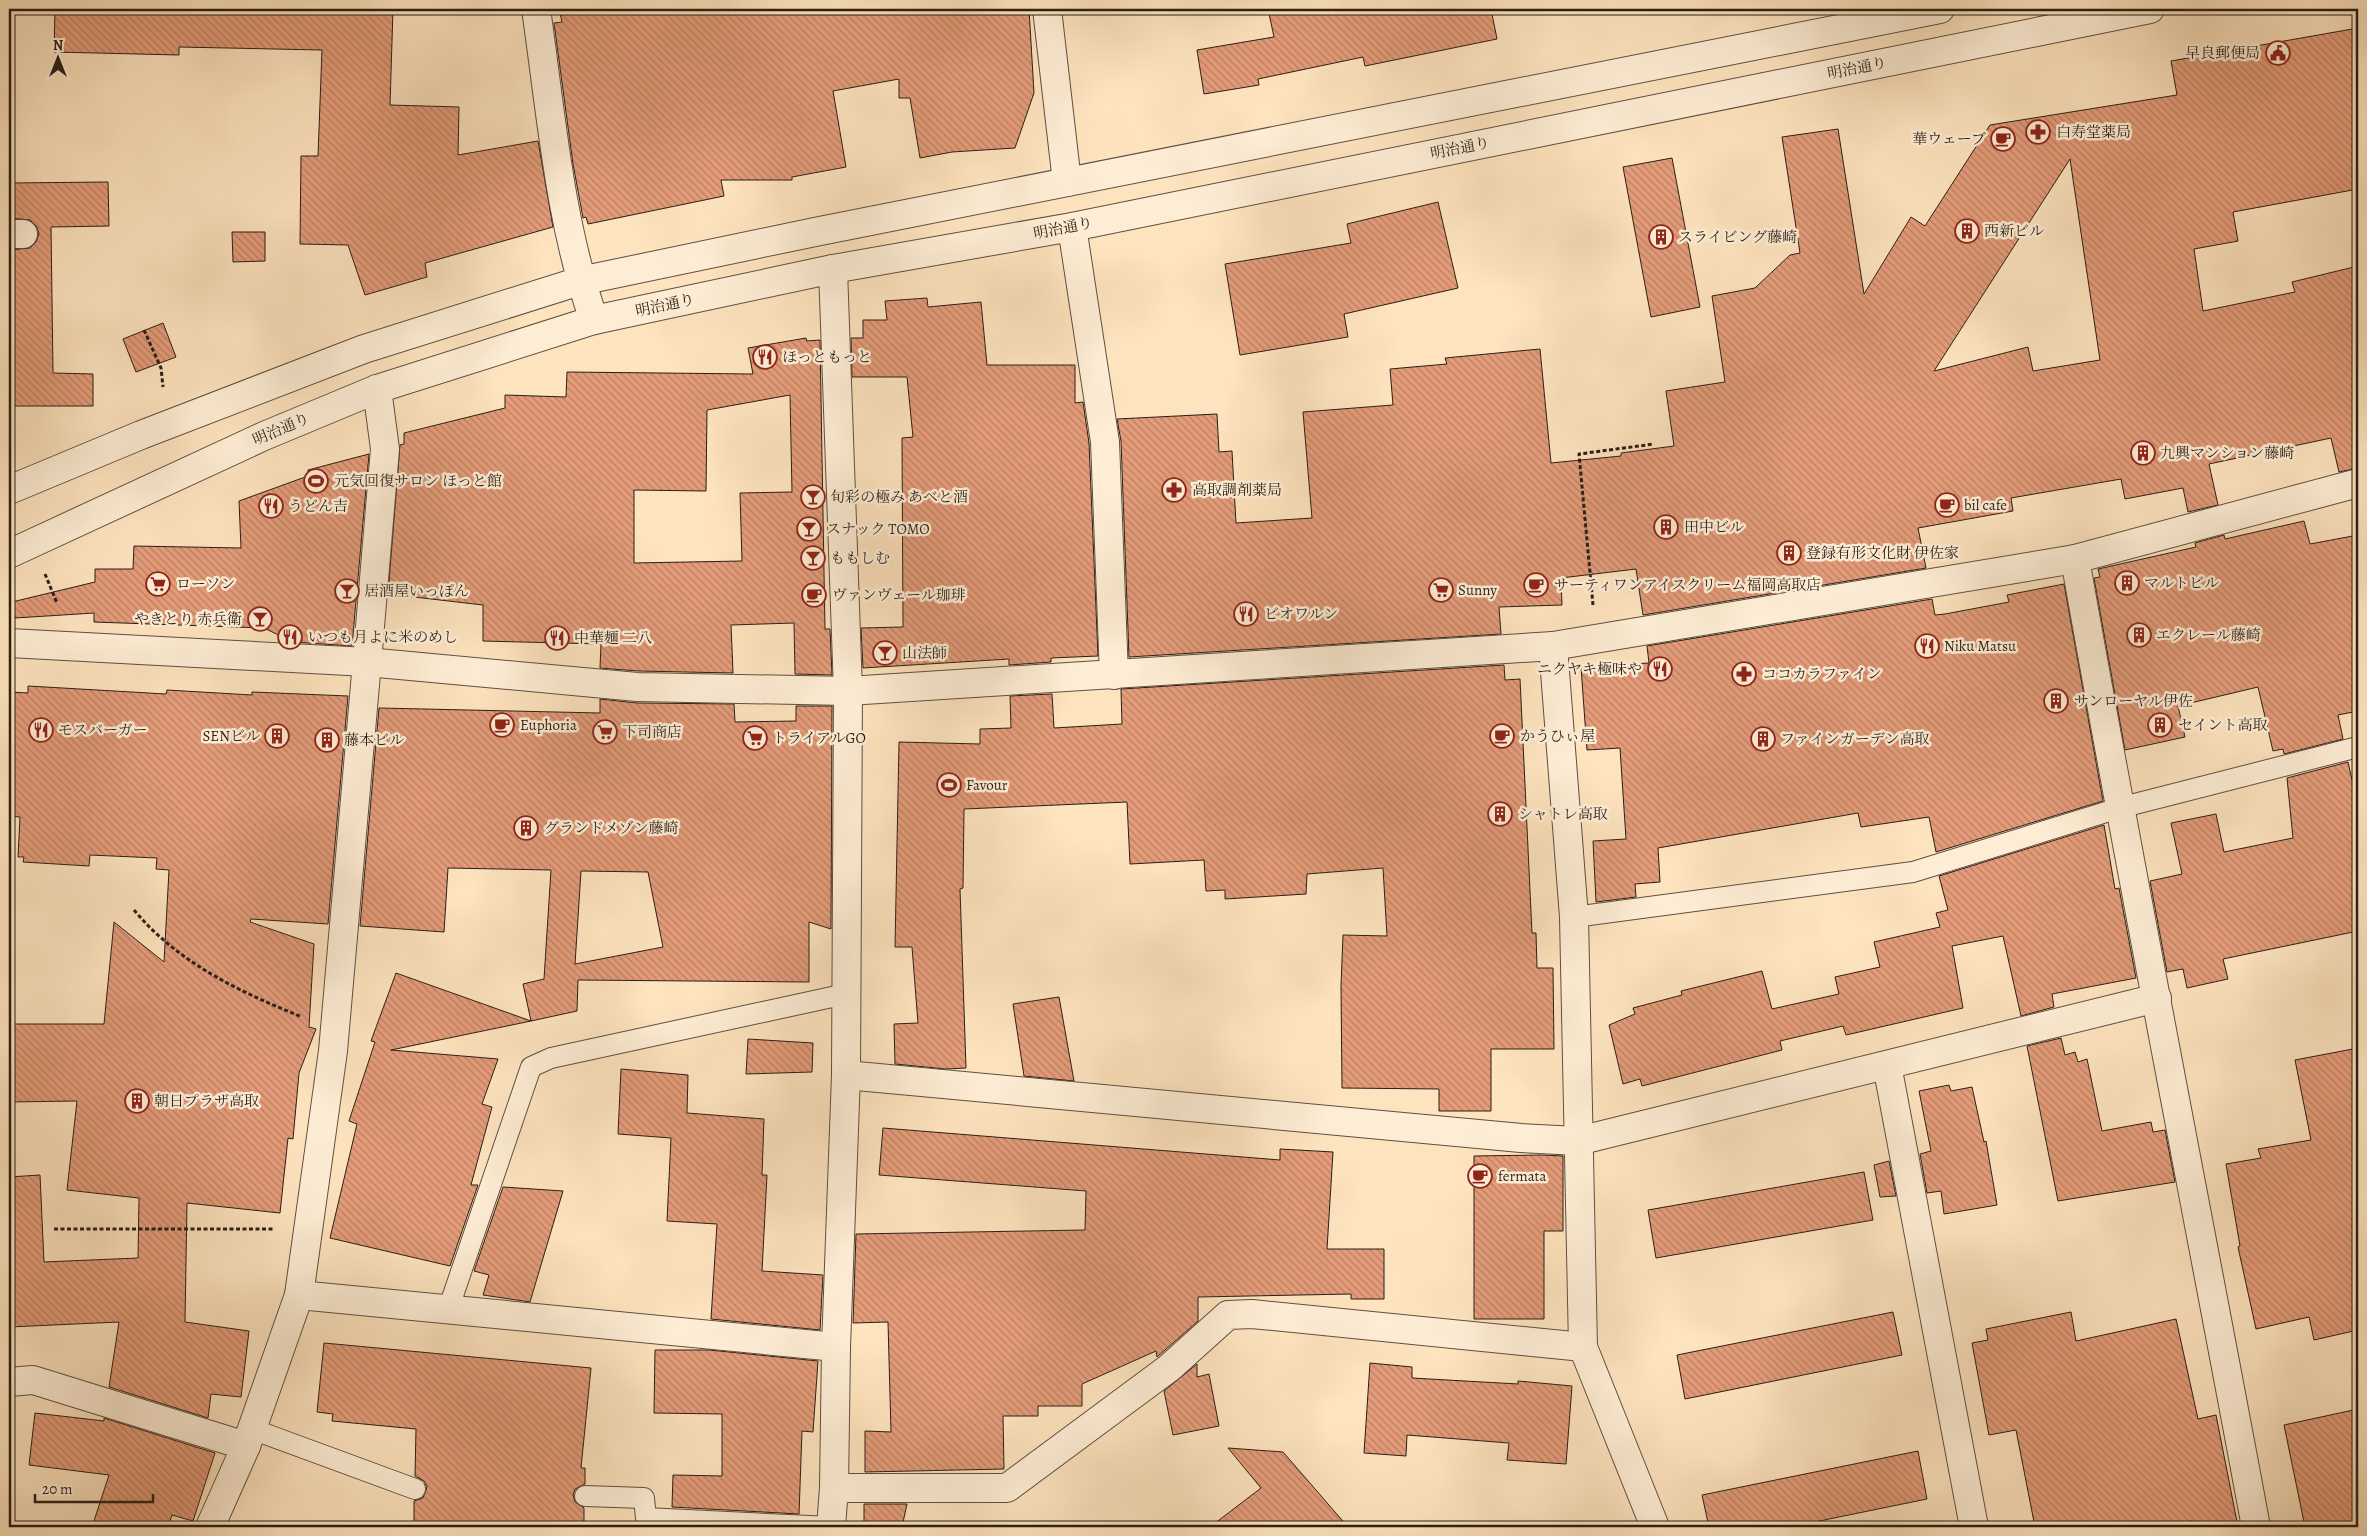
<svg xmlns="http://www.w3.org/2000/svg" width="2367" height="1536" font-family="Alegreya,'Noto Serif JP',serif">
<defs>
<pattern id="building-back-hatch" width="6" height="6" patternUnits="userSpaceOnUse" patternTransform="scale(1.25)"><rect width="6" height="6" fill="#e59c7a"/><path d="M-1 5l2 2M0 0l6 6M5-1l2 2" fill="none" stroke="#ba7f63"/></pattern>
</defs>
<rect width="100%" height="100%" fill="#fde3be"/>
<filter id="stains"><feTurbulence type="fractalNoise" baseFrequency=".004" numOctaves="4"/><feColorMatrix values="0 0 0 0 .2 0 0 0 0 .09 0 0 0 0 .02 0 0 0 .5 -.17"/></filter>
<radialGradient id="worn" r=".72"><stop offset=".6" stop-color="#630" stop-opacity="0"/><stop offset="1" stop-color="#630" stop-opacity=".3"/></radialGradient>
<g fill="url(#building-back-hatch)" stroke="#291e17" fill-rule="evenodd">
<polygon points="55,9 393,9 390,105 459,107 458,155 538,141 553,227 425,263 427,277 365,295 348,245 300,244 301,156 318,156 322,50 179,47 179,55 54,52"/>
<polygon points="559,9 886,9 887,13 958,14 958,9 1029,9 1034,93 1015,148 952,152 920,158 910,98 899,98 899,79 833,91 846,167 792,177 792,180 721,180 724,196 588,224 586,217 583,218 573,164 554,23 562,22"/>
<polygon points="1268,9 1491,9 1497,39 1365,66 1363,57 1258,79 1259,85 1204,94 1197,50 1274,37"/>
<path d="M2358,28V189L2233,212L2238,241L2194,249L2203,311L2295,292L2292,282L2358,266V468L2339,472L2331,438L2209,464L2218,505L2188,512L2183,488L2125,499L2121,479L2011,498L2013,511L1918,528L1926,568L1643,615L1636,569L1561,578L1562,605L1499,607L1501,634L1129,657L1121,441L1117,419L1217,414L1219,452L1232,451L1236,523L1312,518L1303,412L1393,405L1390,369L1447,364L1445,358L1540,349L1551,463L1621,456V453L1674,446L1666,391L1725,382L1712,296L1755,288L1790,255L1800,253L1782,137L1838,129L1864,294L1911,217L1925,226L1990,125L2177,95L2171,61ZM2070,159L2100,360L2033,371L2028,347L1934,371Z"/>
<polygon points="1672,158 1700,307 1651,317 1623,167"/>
<polygon points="108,182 109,226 51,227 53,373 93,374 93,406 9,406 9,250 30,248 36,242 39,234 37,227 30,220 9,218 9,183"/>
<polygon points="1438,202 1458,288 1344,314 1348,337 1240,355 1225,264 1351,243 1347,224"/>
<polygon points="232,232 265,232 265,261 233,262"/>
<polygon points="927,298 928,307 981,302 987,365 1075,365 1075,403 1083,402 1089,443 1098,656 1051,658 1051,662 1009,665 1009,659 863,668 861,628 903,627 902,438 913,437 907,377 852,377 851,338 863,338 863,320 887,320 885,301"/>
<polygon points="163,323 176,357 136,372 123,339"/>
<path d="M806,338L807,341L820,340L825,629H830L832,675L795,674L794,623L731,625L733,673L638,671L600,668L601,644L483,641V605L388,594L400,445L404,444V433L505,408V395L566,397L567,372L753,374L748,348ZM790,395L792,492L740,493L742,561L634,563V490L706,491L707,410Z"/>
<polygon points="369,454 352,646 293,642 264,628 94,622 94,613 15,618 12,602 95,582 95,569 133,569 134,546 241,548 239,501 308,476 308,470"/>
<polygon points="2304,521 2310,544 2358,535 2358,711 2338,715 2343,739 2284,754 2283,749 2273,751 2258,687 2178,706 2185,737 2125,750 2094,578 2100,577 2098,569 2196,547 2195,543 2224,535 2225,539"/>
<polygon points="2064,584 2103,801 1936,852 1929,817 1861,827 1858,813 1658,848 1660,882 1635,884 1636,897 1596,902 1593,841 1626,839 1620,748 1587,750 1581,667 1649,663 1647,646 1932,599 1935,615 1945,614 2009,602 2007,595"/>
<polygon points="1504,665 1505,680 1520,679 1532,933 1536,933 1537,968 1553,968 1554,1049 1491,1049 1491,1111 1439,1111 1439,1089 1342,1088 1341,986 1343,935 1387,936 1383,868 1307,874 1306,894 1225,899 1225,890 1206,891 1204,860 1130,864 1127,802 964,809 963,888 960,889 966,1068 946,1069 895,1064 894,1024 918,1023 912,947 895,947 899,742 980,744 980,729 1011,728 1010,696 1052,694 1054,728 1122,724 1121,689"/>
<polygon points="28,686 166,694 167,690 252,695 252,692 348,696 328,924 251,919 250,922 314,944 309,1027 316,1029 299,1073 293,1139 288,1138 280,1213 187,1203 185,1322 249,1331 241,1397 211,1394 208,1418 109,1387 119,1322 9,1327 9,1177 40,1175 44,1262 138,1258 139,1198 67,1190 77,1101 9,1102 9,1024 104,1024 114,922 164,962 169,870 156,869 157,858 90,855 89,866 23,862 24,857 18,857 20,817 9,816 9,692 28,693"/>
<path d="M600,699L637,703L734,704L735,722L796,721V706H832L831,929L809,922V982L578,980L577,1011L531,1021L523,984L544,979L551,870L448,868L444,932L360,926L379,708L600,713ZM581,871L648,872L663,947L575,964Z"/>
<polygon points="2348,762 2354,789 2358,788 2358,931 2223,959 2228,979 2187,988 2183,969 2167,972 2150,881 2182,874 2171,823 2216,814 2224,852 2293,838 2287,778"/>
<polygon points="2104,825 2115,889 2119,888 2136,978 2052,994 2054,1007 2021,1016 2003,936 1952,946 1963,1008 1846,1035 1843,1026 1780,1041 1782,1050 1642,1086 1640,1079 1623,1084 1609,1025 1635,1014 1633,1008 1682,995 1681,991 1762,971 1772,1009 1839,994 1835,977 1880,967 1874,942 1940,927 1936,913 1948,910 1939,876"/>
<polygon points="396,973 531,1021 391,1050 498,1059 482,1104 492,1107 471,1185 478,1185 450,1266 330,1238 357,1124 349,1121 375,1042 371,1041"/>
<polygon points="1059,997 1074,1081 1024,1076 1013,1004"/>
<polygon points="2061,1038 2065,1055 2075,1052 2078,1062 2087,1059 2102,1131 2151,1122 2153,1132 2165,1130 2175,1182 2058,1201 2027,1046"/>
<polygon points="748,1039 813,1043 812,1072 746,1074"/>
<polygon points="2358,1048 2358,1330 2314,1340 2309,1317 2256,1329 2238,1247 2240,1246 2226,1164 2261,1158 2258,1149 2311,1140 2295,1060"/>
<polygon points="621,1069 688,1075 687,1113 764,1119 762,1175 767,1175 762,1271 823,1275 820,1330 711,1319 717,1224 667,1221 671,1138 618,1134"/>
<polygon points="1949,1085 1951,1091 1972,1087 1984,1142 1986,1141 1997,1205 1944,1214 1941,1191 1927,1193 1920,1154 1931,1151 1919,1091"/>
<polygon points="883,1128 1280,1160 1280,1149 1333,1152 1327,1249 1384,1249 1384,1299 1351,1299 1351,1294 1198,1297 1198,1321 1157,1357 1156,1351 1082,1384 1082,1406 1038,1406 1038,1416 1003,1416 1004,1469 865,1472 865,1431 891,1432 888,1322 853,1323 856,1234 1085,1230 1086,1191 879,1175"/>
<polygon points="1542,1155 1563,1156 1563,1231 1544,1231 1544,1319 1474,1319 1474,1156"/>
<polygon points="1889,1161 1896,1196 1880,1197 1874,1165"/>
<polygon points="1864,1172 1873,1220 1656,1258 1648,1210"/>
<polygon points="503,1187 563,1191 530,1302 483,1295 489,1275 474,1271"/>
<polygon points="1893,1312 1902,1355 1685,1399 1677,1355"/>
<polygon points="2071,1312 2076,1341 2176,1319 2198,1419 2216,1415 2238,1527 2193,1527 2192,1521 2160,1527 2035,1527 2016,1430 1989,1435 1972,1343 1988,1340 1986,1329"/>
<polygon points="324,1343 591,1368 581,1468 585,1468 585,1484 575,1489 573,1495 575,1502 584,1508 584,1527 414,1527 414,1501 423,1498 427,1487 424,1481 415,1476 416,1429 332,1421 333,1414 317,1412"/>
<polygon points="655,1350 709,1350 818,1361 813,1432 802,1431 799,1514 672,1507 673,1475 722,1476 722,1414 654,1413"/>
<polygon points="1370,1363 1412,1367 1412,1378 1518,1384 1518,1381 1572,1386 1566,1464 1507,1460 1509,1443 1407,1435 1406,1456 1364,1453"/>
<polygon points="1197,1364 1197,1377 1209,1374 1219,1426 1173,1435 1164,1391"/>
<polygon points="2358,1409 2358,1527 2305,1527 2284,1425"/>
<polygon points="35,1413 104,1421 104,1418 215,1453 193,1521 172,1515 168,1527 92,1527 109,1475 29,1465"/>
<polygon points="1228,1448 1283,1452 1348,1527 1210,1527 1261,1488"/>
<polygon points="1918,1451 1927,1499 1790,1527 1709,1527 1702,1495"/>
<polygon points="864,1504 907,1504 902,1527 864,1527"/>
</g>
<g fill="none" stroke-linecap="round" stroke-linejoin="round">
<g stroke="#5e4f41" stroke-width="22">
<g id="service">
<polyline points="1574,917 1913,872 2119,808 2358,747"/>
<polyline points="448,1310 531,1067 551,1058 846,994"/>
<polyline points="252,1429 415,1489"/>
<polyline points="585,1496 644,1498 646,1518 831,1527"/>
</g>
</g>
<g stroke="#5e4f41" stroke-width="30">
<g id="minor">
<path d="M536,9C551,112 559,221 594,320"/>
<polyline points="1047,9 1067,182"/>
<polyline points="1072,227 1105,442 1114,675"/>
<polyline points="9,234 23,234"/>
<path d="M2075,559C2132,882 2196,1204 2256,1527"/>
<polyline points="1553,646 1574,917 1583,1347 1655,1527"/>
<polyline points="1887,1065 1974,1527"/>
<polyline points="846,1075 1521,1138 1578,1141 2157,998"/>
<polyline points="299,1295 836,1347 846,1075 848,691 833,269"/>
<polyline points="9,1382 33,1380 246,1446"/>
<polyline points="834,1488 1007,1488 1169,1368 1228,1315 1252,1314 1583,1347"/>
<polyline points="210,1527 246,1446 299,1295 333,1051 367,662 385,449 377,389"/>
</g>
</g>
<g stroke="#5e4f41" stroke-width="30">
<g id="tertiary">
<polyline points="9,490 141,435 364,349 580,281 815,232 1940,9"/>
<polyline points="9,554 264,436 377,389 594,320 833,269 1072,227 2150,9"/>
<polyline points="9,643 367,662 637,687 848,691 1553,646 2075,559 2358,483"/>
<polyline points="831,1527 834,1488 836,1347"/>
</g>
</g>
<g stroke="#291e17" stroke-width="3" stroke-dasharray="4 2.5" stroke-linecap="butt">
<polyline points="144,330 161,368 163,387"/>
<polyline points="45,574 57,603"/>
<polyline points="1593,605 1579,454 1654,444"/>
<path d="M134,910C178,963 240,992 302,1017"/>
<polyline points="54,1229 273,1229"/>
</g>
<use href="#service" stroke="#feedd5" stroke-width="20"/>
<use href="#minor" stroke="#feedd5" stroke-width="28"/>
<use href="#tertiary" stroke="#feedd5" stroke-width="28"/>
</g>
<defs>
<g id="civic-ring" transform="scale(1.25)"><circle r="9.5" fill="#feedd5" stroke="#8f2418" stroke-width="1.5"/><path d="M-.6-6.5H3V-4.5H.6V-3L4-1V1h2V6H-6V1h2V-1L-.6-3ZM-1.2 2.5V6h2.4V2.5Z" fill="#8f2418"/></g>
<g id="pharmacy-ring" transform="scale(1.25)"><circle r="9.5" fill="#feedd5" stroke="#8f2418" stroke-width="1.5"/><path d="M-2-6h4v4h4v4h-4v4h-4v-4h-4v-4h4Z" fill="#8f2418"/></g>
<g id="cafe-ring" transform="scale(1.25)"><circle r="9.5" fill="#feedd5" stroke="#8f2418" stroke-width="1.5"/><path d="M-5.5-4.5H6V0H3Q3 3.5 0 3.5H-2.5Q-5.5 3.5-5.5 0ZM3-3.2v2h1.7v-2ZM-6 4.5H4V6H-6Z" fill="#8f2418"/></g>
<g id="building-ring" transform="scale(1.25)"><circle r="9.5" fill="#feedd5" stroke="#8f2418" stroke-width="1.5"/><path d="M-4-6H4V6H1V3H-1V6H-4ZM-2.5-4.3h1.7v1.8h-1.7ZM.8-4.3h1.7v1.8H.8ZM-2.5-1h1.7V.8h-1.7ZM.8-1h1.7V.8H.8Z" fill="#8f2418"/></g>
<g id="restaurant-ring" transform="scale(1.25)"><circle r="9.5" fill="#feedd5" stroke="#8f2418" stroke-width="1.5"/><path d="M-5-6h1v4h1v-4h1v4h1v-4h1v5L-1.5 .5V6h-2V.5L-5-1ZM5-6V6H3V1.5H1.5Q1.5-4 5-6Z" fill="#8f2418"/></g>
<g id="stadium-ring" transform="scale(1.25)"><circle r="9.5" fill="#feedd5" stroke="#8f2418" stroke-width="1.5"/><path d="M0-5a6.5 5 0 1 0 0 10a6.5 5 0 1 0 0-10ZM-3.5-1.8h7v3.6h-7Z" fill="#8f2418"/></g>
<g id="bar-ring" transform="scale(1.25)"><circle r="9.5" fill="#feedd5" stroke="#8f2418" stroke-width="1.5"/><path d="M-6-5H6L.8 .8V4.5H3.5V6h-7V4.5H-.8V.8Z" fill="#8f2418"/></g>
<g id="supermarket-ring" transform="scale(1.25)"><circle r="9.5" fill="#feedd5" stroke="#8f2418" stroke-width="1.5"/><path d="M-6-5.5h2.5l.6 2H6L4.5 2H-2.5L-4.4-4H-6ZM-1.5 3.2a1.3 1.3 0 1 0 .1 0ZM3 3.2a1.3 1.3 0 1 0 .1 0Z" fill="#8f2418"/></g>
</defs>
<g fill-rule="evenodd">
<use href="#civic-ring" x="2278" y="53"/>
<use href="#pharmacy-ring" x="2038" y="132"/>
<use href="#cafe-ring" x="2003" y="139"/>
<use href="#building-ring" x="1967" y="231"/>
<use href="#building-ring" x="1661" y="237"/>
<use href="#restaurant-ring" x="765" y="357"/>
<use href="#building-ring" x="2143" y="453"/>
<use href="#stadium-ring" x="316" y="481"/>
<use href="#pharmacy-ring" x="1174" y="490"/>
<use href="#bar-ring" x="813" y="497"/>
<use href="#cafe-ring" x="1947" y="505"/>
<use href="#restaurant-ring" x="271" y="506"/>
<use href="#building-ring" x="1666" y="527"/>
<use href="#bar-ring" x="809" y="529"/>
<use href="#building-ring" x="1789" y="553"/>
<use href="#bar-ring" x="813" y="558"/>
<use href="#building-ring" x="2127" y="583"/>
<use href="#supermarket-ring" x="158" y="584"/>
<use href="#cafe-ring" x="1536" y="585"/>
<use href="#supermarket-ring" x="1441" y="590"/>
<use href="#bar-ring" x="347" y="591"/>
<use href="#cafe-ring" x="814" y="595"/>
<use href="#restaurant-ring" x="1246" y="614"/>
<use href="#bar-ring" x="260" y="619"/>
<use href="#building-ring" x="2139" y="635"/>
<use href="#restaurant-ring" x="290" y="637"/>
<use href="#restaurant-ring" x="557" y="638"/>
<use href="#restaurant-ring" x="1927" y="646"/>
<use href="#bar-ring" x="885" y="653"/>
<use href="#restaurant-ring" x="1660" y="669"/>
<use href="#pharmacy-ring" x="1744" y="674"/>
<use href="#building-ring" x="2056" y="701"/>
<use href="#cafe-ring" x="502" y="725"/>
<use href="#building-ring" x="2160" y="725"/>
<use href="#restaurant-ring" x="41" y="730"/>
<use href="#supermarket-ring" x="605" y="732"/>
<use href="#building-ring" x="277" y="736"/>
<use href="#cafe-ring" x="1502" y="736"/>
<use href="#supermarket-ring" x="755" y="738"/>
<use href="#building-ring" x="1763" y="739"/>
<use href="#building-ring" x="327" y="740"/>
<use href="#stadium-ring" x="949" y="785"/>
<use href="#building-ring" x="1500" y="814"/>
<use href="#building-ring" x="526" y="828"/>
<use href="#building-ring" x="137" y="1101"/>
<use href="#cafe-ring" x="1480" y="1176"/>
</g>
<g text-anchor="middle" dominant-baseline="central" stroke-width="5" stroke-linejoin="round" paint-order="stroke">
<g font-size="15" fill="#291e17" stroke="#feedd5" text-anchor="start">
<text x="2260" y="53" text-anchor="end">早良郵便局</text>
<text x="2056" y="132">白寿堂薬局</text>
<text x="1986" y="139" text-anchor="end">華ウェーブ</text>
<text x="1984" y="231">西新ビル</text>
<text x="1678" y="237">スライビング藤崎</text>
<text x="782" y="357">ほっともっと</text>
<text x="2160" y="453">九興マンション藤崎</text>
<text x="334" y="481">元気回復サロン ほっと館</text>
<text x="1192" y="490">高取調剤薬局</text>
<text x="830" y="497">旬彩の極み あべと酒</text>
<text x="1964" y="505">bil cafe</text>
<text x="288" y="506">うどん吉</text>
<text x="1684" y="527">田中ビル</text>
<text x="826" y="529">スナック TOMO</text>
<text x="1806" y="553">登録有形文化財 伊佐家</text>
<text x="830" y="558">ももしむ</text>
<text x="2144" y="583">マルトビル</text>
<text x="176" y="584">ローソン</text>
<text x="1554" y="585">サーティワンアイスクリーム福岡高取店</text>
<text x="1458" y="590">Sunny</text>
<text x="364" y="591">居酒屋いっぽん</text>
<text x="832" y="595">ヴァンヴェール珈琲</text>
<text x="1264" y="614">ビオワルン</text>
<text x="242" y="619" text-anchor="end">やきとり 赤兵衛</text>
<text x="2156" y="635">エクレール藤崎</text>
<text x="308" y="637">いつも月よに米のめし</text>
<text x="574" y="638">中華麺 二八</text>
<text x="1944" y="646">Niku Matsu</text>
<text x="902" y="653">山法師</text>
<text x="1642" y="669" text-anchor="end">ニクヤキ極味や</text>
<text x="1762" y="674">ココカラファイン</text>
<text x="2074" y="701">サンローヤル伊佐</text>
<text x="520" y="725">Euphoria</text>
<text x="2178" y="725">セイント高取</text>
<text x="58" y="730">モスバーガー</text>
<text x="622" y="732">下司商店</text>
<text x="260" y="736" text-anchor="end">SENビル</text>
<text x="1520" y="736">かうひぃ屋</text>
<text x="772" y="738">トライアルGO</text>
<text x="1780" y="739">ファインガーデン高取</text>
<text x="344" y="740">藤本ビル</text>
<text x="966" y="785">Favour</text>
<text x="1518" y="814">シャトレ高取</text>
<text x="544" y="828">グランドメゾン藤崎</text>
<text x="154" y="1101">朝日プラザ高取</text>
<text x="1498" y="1176">fermata</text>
</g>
<g font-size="15" fill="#291e17" stroke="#feedd5">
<text transform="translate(1857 68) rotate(-11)">明治通り</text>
<text transform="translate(1460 148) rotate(-11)">明治通り</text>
<text transform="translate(1063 228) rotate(-11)">明治通り</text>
<text transform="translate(665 305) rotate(-12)">明治通り</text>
<text transform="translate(281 429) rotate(-23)">明治通り</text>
</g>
</g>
<rect width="2367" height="1536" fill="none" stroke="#fde3be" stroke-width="30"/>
<rect x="10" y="10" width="2347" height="1516" fill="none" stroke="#291e17" stroke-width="2.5"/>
<rect x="15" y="15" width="2337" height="1506" fill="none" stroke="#291e17"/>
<g transform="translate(58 58)" stroke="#feedd5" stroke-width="4" paint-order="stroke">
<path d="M0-4L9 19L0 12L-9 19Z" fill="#291e17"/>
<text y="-8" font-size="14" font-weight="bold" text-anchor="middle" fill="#291e17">N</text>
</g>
<path d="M35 1494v8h118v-8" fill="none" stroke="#291e17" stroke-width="2.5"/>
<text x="42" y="1494" font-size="15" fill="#291e17" stroke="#feedd5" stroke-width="4" paint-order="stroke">20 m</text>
<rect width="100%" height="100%" filter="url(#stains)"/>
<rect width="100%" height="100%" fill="url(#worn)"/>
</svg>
